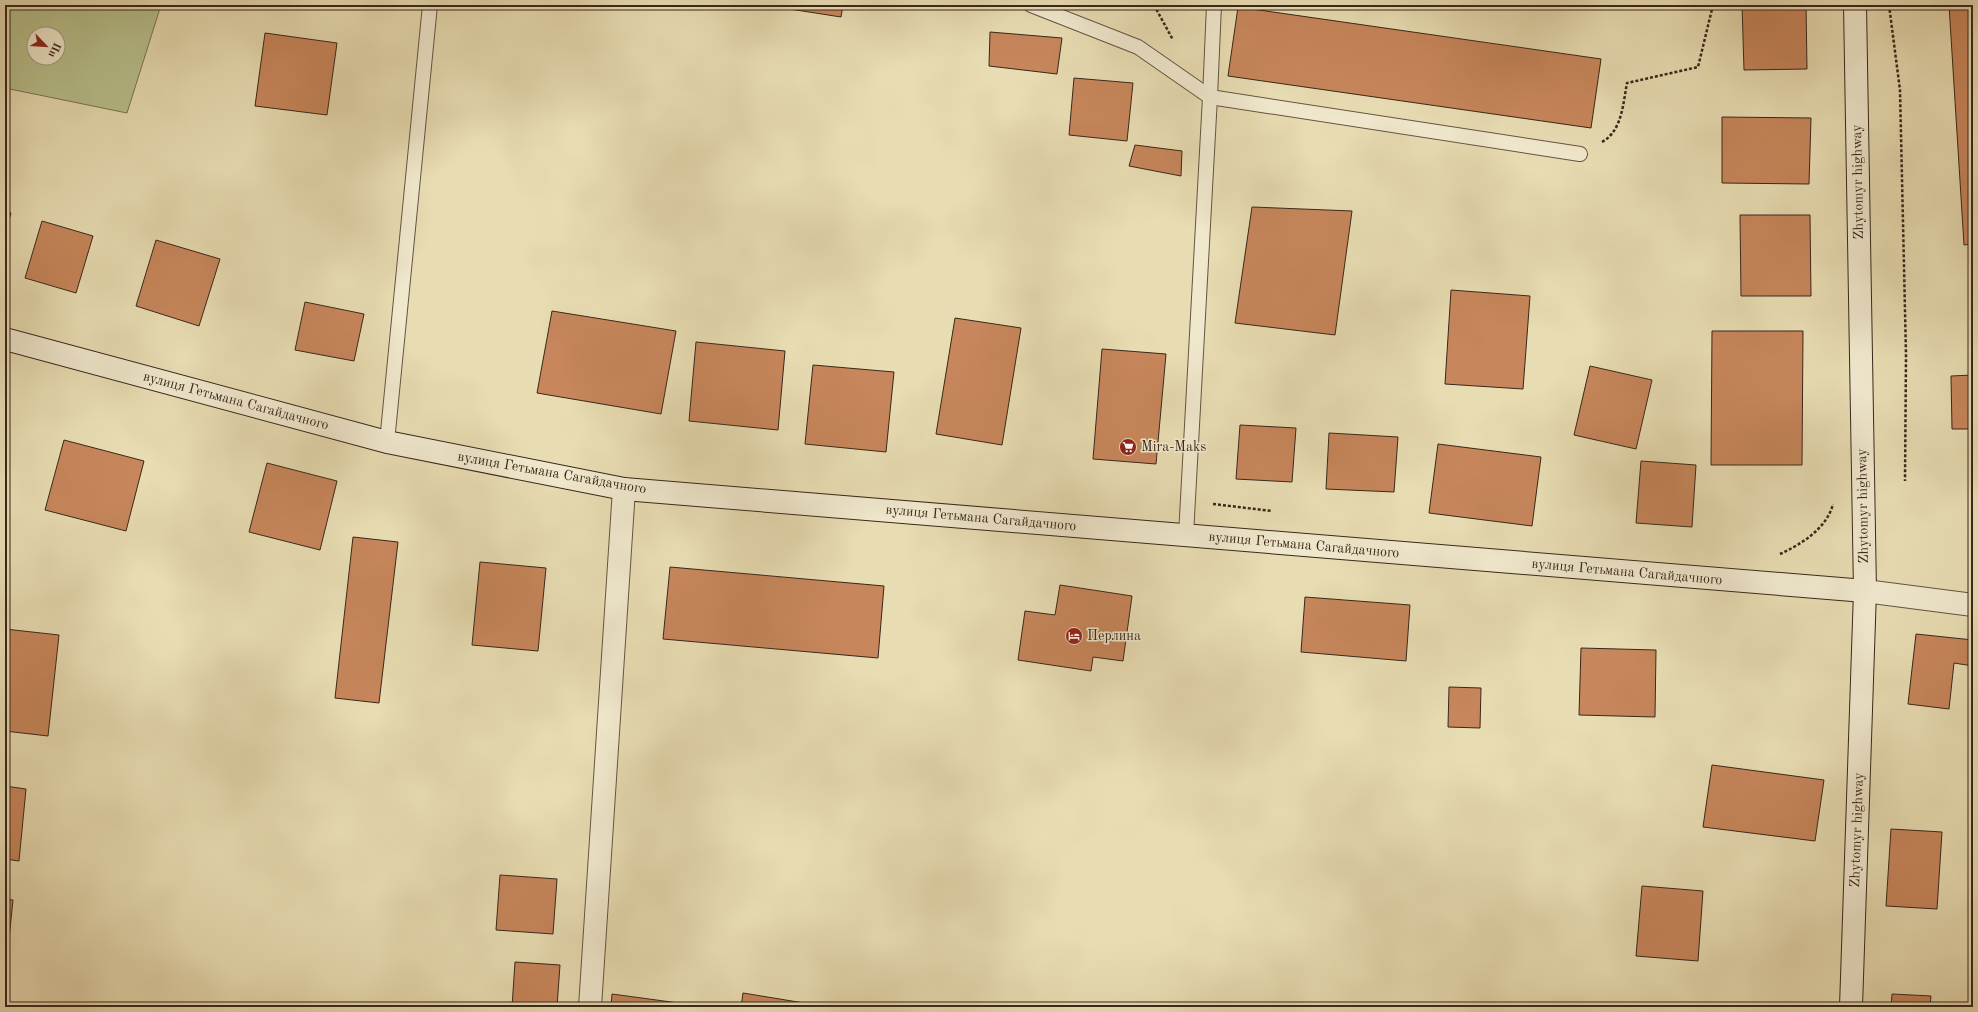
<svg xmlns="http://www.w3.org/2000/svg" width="1978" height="1012" font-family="'Old Standard TT',serif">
<rect width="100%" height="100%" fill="#e8dcb2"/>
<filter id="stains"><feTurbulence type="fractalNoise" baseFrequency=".005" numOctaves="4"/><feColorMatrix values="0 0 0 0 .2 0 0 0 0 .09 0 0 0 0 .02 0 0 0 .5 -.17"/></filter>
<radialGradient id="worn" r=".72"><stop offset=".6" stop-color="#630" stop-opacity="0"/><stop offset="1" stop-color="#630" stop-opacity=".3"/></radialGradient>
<path fill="#b7c08c" stroke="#787454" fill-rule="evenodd" d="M5,5H161L127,113L5,88ZM34,34H58V58H34Z"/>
<g fill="#c7865b" stroke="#39271b">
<polygon points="764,5 843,5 841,17"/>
<polygon points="1742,5 1806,5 1807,69 1744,70"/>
<polygon points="1949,5 1973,5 1973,244 1964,245"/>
<polygon points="1238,7 1601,59 1591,128 1228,76"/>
<polygon points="990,32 1062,38 1057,74 989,66"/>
<polygon points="265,33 337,43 327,115 255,106"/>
<polygon points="1074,78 1133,83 1127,141 1069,135"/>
<polygon points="1722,117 1811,118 1809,184 1722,183"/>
<polygon points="1135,145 1182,151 1181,176 1129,166"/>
<polygon points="1252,207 1352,211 1335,335 1235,323"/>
<polygon points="5,211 11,213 5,235"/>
<polygon points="1740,215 1810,215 1811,296 1741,296"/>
<polygon points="42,221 93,236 76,293 25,278"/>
<polygon points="156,240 220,259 199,326 136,306"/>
<polygon points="1451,290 1530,296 1523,389 1445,384"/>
<polygon points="305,302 364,314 354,361 295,350"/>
<polygon points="552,311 676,331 661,414 537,393"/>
<polygon points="955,318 1021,328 1002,445 936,434"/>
<polygon points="1712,331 1803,331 1802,465 1711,465"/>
<polygon points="696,342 785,351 778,430 689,421"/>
<polygon points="1102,349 1166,354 1156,464 1093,459"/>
<polygon points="813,365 894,372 886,452 805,444"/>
<polygon points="1590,366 1652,380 1636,449 1574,435"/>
<polygon points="1973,375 1973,429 1952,429 1951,376"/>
<polygon points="1240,425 1296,428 1292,482 1236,479"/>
<polygon points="1329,433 1398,437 1394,492 1326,489"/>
<polygon points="64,440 144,461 126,531 45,510"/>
<polygon points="1438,444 1541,457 1532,526 1429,513"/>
<polygon points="1641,461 1696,465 1692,527 1636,523"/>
<polygon points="267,463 337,481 320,550 249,532"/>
<polygon points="353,537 398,542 379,703 335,698"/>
<polygon points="480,562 546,568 538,651 472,645"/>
<polygon points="670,567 884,586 878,658 663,639"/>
<polygon points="1060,585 1132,596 1123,661 1093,657 1091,671 1018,660 1025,611 1055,615"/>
<polygon points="1305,597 1410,605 1406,661 1301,652"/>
<polygon points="5,629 59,635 48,736 5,731"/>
<polygon points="1916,634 1973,640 1973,666 1954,663 1949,709 1908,704"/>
<polygon points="1581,648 1656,650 1655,717 1579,715"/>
<polygon points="1449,687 1481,688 1480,728 1448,727"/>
<polygon points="1712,765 1824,780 1815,841 1703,827"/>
<polygon points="5,786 26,789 19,861 5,859"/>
<polygon points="1891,829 1942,832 1937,909 1886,906"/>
<polygon points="500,875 557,879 553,934 496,930"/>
<polygon points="1642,886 1703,891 1698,961 1636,956"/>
<polygon points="5,899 13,900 8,949 5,949"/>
<polygon points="515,962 560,965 557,1007 512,1007"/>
<polygon points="743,993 804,1003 804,1007 741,1007"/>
<polygon points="612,994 686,1004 685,1007 611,1007"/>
<polygon points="1892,994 1931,996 1930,1007 1891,1007"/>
</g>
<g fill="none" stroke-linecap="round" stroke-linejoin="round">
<g stroke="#655441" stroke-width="16">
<g id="service">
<polyline points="1031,5 1138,47 1210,97 1186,535"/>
<polyline points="1214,5 1210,97 1580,154"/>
<polyline points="387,442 430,5"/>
</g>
</g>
<g stroke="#655441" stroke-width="24">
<polyline id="minor" points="590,1007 624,489"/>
</g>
<g stroke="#655441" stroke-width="24">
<polyline id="tertiary" points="1865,591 1973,605"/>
</g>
<g stroke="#39271b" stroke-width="24">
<g id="secondary">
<polyline points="5,339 387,442 624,489 1865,591"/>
<polyline points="1851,1007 1865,591 1855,5"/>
</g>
</g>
<g stroke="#39271b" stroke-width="2.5" stroke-dasharray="3 2" stroke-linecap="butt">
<polyline points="1154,5 1173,40"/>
<polyline points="1889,5 1900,90 1906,355 1905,481"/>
<path d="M1602,142C1622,131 1623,104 1627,83L1698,67L1713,5"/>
<polyline points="1213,504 1272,511"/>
<path d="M1780,554C1802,544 1827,528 1833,504"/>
</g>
<use href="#service" stroke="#f0e8cd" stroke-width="14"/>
<use href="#minor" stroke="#f0e8cd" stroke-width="22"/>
<use href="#tertiary" stroke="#f0e8cd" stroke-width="22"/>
<use href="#secondary" stroke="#f0e8cd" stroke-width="22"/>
</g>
<defs>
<g id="supermarket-disc" transform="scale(0.9)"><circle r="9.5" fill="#8f2418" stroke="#f0e8cd"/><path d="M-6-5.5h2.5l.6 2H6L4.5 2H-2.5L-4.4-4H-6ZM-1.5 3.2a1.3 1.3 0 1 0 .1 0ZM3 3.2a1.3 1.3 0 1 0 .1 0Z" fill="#fff"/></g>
<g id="hotel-disc" transform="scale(0.9)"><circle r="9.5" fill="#8f2418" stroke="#f0e8cd"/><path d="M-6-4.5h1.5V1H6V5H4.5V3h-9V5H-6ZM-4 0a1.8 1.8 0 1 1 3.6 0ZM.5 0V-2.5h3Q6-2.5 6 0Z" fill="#fff"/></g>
</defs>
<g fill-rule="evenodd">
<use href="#supermarket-disc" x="1128" y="447"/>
<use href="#hotel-disc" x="1074" y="636"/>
</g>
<g text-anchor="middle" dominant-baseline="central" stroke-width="3" stroke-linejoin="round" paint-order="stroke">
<g font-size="14" fill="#39271b" stroke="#f0e8cd">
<text transform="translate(1858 182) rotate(-91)">Zhytomyr highway</text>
<text transform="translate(236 401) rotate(15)">вулиця Гетьмана Сагайдачного</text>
<text transform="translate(552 473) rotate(10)">вулиця Гетьмана Сагайдачного</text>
<text transform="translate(1863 506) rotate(-91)">Zhytomyr highway</text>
<text transform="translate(981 518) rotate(5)">вулиця Гетьмана Сагайдачного</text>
<text transform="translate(1304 545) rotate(5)">вулиця Гетьмана Сагайдачного</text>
<text transform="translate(1627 572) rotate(5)">вулиця Гетьмана Сагайдачного</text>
<text transform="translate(1857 830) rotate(-88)">Zhytomyr highway</text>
</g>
<g font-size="14" fill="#39271b" stroke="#f0e8cd" text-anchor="start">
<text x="1141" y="447">Mira-Maks</text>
<text x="1087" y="636">Перлина</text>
</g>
</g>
<rect width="1978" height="1012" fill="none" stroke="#e8dcb2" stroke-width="20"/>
<rect x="6" y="6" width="1966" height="1000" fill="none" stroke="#39271b" stroke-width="2"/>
<rect x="10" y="10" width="1958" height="992" fill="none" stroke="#39271b"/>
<g transform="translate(46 46) rotate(115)"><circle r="19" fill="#f0e8cd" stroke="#a79b86"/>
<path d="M0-3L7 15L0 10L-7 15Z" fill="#8f2418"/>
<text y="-6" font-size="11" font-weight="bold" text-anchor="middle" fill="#39271b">Пн</text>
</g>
<rect width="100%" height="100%" filter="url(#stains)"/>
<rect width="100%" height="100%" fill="url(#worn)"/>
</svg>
